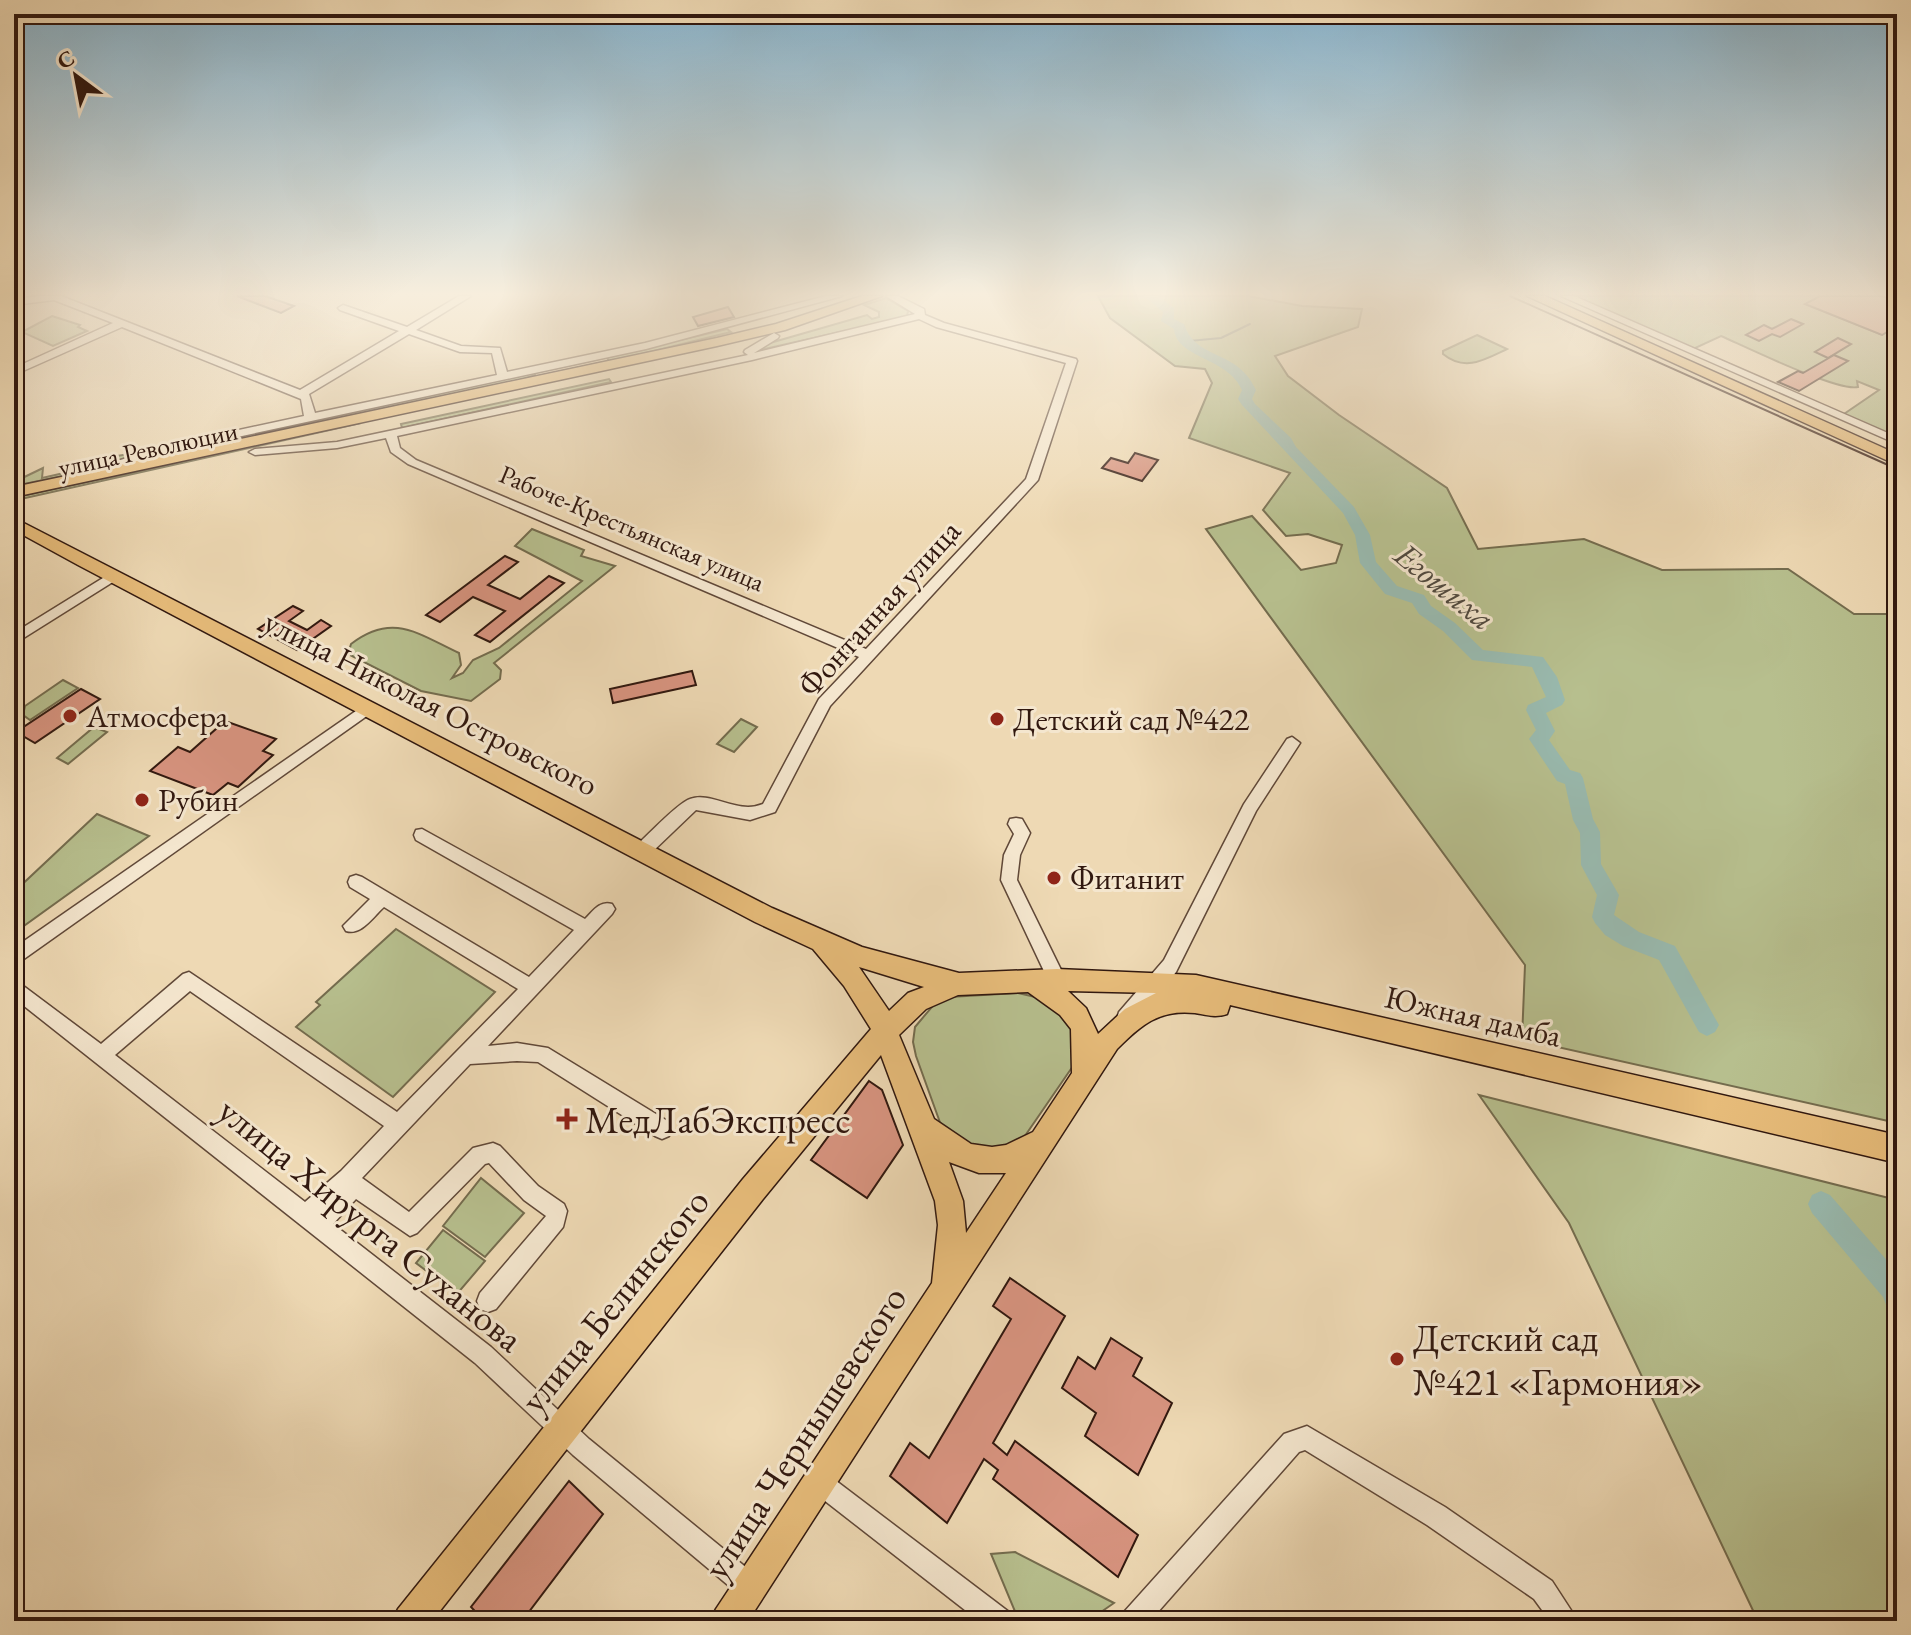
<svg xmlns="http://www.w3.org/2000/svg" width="1911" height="1635" font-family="'EB Garamond',serif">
<rect width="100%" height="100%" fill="#eed9b4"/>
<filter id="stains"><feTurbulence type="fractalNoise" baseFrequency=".0025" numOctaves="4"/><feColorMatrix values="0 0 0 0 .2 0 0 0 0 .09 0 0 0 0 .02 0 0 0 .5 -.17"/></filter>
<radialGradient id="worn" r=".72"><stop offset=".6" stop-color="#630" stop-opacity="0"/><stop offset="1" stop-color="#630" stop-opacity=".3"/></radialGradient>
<g fill="#b7bf8e" stroke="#746c4e" stroke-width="2">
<polygon points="1098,296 1248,296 1302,306 1362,309 1358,327 1275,356 1288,376 1339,415 1447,488 1478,549 1584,539 1662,570 1788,569 1854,614 1897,614 1897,1123 1522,1039 1525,965 1206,529 1252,516 1301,570 1336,563 1342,545 1308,534 1286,536 1263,510 1290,473 1189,438 1212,383 1205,369 1175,366 1110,318"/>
<path d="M1566,296H1820L1806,304L1882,335L1897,326V440L1841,416L1879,390L1857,381L1858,387C1838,392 1746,347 1721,336L1691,350Z"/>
<polygon points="886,298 908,311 907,317 756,351 763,345 867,315 872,319 879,317 879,312 864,305"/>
<polygon points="52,316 80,325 78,327 87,331 53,346 22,332"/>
<polygon points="727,329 731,332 609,362 607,357"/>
<path d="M1477,335L1507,349C1484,360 1465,372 1443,354V351Z"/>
<polygon points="534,372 535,375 515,382 117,467 172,450"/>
<polygon points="609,379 611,382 402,428 401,424"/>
<polygon points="361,423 21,499 17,497"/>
<polygon points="129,454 134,455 93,470 14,486 14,482 43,468 42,478 99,465 105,458"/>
<path d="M532,529L584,550L581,556L615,566L494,663L501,670L500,679L471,701L421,691L348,654L351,644C393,612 418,634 459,653L461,665L452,678L463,673L473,660L499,648L582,581L515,546Z"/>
<polygon points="63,680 78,688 30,720 23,715 25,706"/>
<polygon points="741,719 757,727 734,752 717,744"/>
<polygon points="94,727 107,732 68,764 57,758"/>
<polygon points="97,814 149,836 14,933 14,892"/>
<polygon points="396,929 495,992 393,1097 296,1027 320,1005 316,1002"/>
<polygon points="1018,993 1044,999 1075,1028 1073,1066 1018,1146 970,1149 942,1128 916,1056 913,1042 915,1027 936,1002 949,997"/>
<polygon points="1479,1095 1897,1200 1897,1621 1758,1621 1569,1223"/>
<polygon points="481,1178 524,1213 485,1257 443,1226"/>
<polygon points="443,1230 485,1261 457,1294 416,1263"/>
<polygon points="1015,1552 1114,1603 1088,1621 1019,1621 991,1554"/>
</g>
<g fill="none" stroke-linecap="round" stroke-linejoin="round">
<polyline stroke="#6f796f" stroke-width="2" points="1189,341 1221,338 1250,324"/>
<g fill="#99baaf" fill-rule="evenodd">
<path d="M1144,296H1158L1174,308V319L1184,324C1196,361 1237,348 1256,390L1252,399L1255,404L1291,438L1296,447L1354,507L1370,535L1376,562L1397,586L1424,595L1431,606L1455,623L1483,650L1543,657L1557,677L1565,700L1562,705L1546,713L1555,731L1549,740L1570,770L1580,773L1583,778L1593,819L1600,832L1601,864L1619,895L1614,915L1639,932L1675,946L1715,1018L1719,1025L1715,1032L1707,1036L1699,1032L1659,960L1623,946L1605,935L1595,923L1592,917L1597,895L1581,865L1580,833L1573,820L1565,784L1557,781L1529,739L1536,730L1526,710L1528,705L1546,697L1532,667L1472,660L1443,631L1419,614L1412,603L1385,594L1360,563L1355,535L1343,513L1242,405L1238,399L1242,390C1228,357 1177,359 1174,329L1161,321L1163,312Z"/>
<polygon points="1821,1191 1830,1195 1897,1272 1897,1311 1887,1307 1883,1297 1812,1213 1808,1204 1812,1195"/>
</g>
</g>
<g fill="#d89480" stroke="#31180f" stroke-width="2">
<polygon points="237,296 265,296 294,306 281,313"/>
<polygon points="1820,296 1882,296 1897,302 1897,326 1882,335 1805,304"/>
<polygon points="728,307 734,317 698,326 693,317"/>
<polygon points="1791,319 1803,324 1780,337 1772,334 1759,341 1746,335 1764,325 1772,329"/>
<polygon points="1838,338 1851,344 1828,358 1815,352"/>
<polygon points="1834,355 1848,361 1799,391 1778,382 1798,371 1803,373"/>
<polygon points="1135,453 1158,460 1142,481 1102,468 1111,458 1128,463"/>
<polygon points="505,556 518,562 488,585 520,599 549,576 564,583 490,642 475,635 505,611 473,597 440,622 426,615"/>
<polygon points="293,606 303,611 289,621 307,630 321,620 331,626 297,650 258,629"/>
<polygon points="692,671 696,685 613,703 610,689"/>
<polygon points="81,689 100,699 35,743 16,732"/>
<polygon points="225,721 276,739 263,751 273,755 238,787 228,783 213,795 150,771 178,747 190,752"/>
<polygon points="869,1081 882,1090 903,1145 867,1198 811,1160"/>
<polygon points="1010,1278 1065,1316 993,1443 1007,1455 1015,1441 1138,1535 1118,1577 993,1479 998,1470 984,1459 947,1523 890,1476 910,1443 929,1458 1011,1319 993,1306"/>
<polygon points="1111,1338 1142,1358 1133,1376 1172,1403 1138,1475 1085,1436 1096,1413 1062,1388 1078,1357 1095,1369"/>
<polygon points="569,1481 603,1514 522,1621 484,1621 471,1607"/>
</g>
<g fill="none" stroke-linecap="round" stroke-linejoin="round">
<g stroke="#604838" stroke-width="3">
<g id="minor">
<path d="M40,296H61L300,390L399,331L340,310L338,308L343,305L407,327L459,296H471L416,330L461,346L500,348L507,372L645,343L826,296H842L646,349L172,451L96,476L92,475V469L165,446L304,416L301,399L122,327L14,375V368L113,323L54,300L14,305V299ZM409,334L460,352L492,353L497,375L315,413L309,394Z"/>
<path d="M886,296H898L924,309L925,315L944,323L1076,359L1077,361L1038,480L830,706L775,812L750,820L696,810L650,854H638L636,849L638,844C649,834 678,803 690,799C712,791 737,815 763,804L819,699L859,657L408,464L391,452L386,438L337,448L255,455L249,452L255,449L337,442L748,355L744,352L745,350L774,333L779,336L778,338L754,353L915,314ZM919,319L936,327L1066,363L1026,479L866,649L416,460L400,448L397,436L752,360Z"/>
<polygon points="1561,296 1574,296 1897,437 1897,444"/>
<polygon points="111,573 116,574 116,580 14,644 14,633"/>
<polygon points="366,704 373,709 371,713 14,966 14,948"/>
<polygon points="1292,737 1300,743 1256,811 1176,972 1133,1024 1126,1026 1119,1024 1117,1018 1119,1012 1164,960 1244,804 1287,739"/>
<polygon points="1016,818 1022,819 1030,833 1020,855 1017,880 1066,980 1063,986 1057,988 1051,986 1001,880 1004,855 1014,834 1008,824 1010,819"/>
<path d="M422,829L585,919C593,911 600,900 612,904L615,909L612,914L488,1046L517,1043L548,1048L669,1122L672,1129L669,1136L662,1139L655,1136L538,1062L517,1061L470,1064L362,1178L409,1212L473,1148L493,1143L500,1146L538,1186L564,1204L567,1211L563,1227L496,1309L488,1312L480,1309L477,1301L480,1293L546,1216L524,1200L489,1163L485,1164L417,1233L410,1236L356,1199L333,1224L491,1347L589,1439L759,1578L763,1587L759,1596L750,1600L741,1596L573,1455L475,1363L14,998V979L101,1044L183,974L189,972L397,1112L518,989L384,907C373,917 361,936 346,931L343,926L370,899L350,887L348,882L350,877L356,875L362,877L529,977L574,930L416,840L414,835L416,830ZM190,991L384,1126L341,1171L305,1202L115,1055Z"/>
<polygon points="1307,1426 1445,1507 1552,1581 1578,1621 1550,1621 1534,1599 1427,1525 1305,1450 1299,1452 1150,1621 1120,1621 1124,1612 1284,1434"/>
<polygon points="819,1470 827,1474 1009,1612 1013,1621 979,1621 811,1490 807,1482 811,1474"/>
</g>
</g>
<g stroke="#31180f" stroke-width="3">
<g id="major">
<polygon points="862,296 882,296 785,330 717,346 14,497 14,487 717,338 776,324"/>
<polygon points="1527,296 1545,296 1897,454 1897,465"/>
<path d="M14,518L772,908L862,947L959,973L1057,969L1196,975L1897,1135V1163L1230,1005L1227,1014C1216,1018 1207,1015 1195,1013C1159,1009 1141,1025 1117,1049L748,1621H710L716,1609L932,1283L938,1225L935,1201L881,1055L763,1199L432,1621H392L398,1609L743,1179L871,1029L844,986L813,949L755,922L78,565L14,530ZM859,967L924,987L908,993L889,1011ZM1068,991L1156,993L1125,1009L1098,1034L1086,1008ZM1028,992L1060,1015L1071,1029L1072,1073L1033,1132L1006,1145L992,1147L971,1144L934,1119L899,1035L926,1009L958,995ZM949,1162L979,1173H1006L966,1233L963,1201Z"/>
</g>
</g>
<use href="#minor" fill="#f4e6ce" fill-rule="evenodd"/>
<use href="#major" fill="#e7bc7a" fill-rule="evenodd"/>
<polyline stroke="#31180f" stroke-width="2" points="1510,296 1897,469"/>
</g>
<linearGradient id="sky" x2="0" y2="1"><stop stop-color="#88b6d1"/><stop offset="0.56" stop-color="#f7eedd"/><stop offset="1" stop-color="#f7eedd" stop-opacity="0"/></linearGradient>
<rect width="1911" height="525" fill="url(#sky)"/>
<g fill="#8f2418" stroke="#f4e6ce" stroke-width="3">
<circle cx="70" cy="716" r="8"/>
<circle cx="997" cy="719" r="8"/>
<circle cx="142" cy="800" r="8"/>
<circle cx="1054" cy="878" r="8"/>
<path d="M563 1107h8v8h8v8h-8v8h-8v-8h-8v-8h8z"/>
<circle cx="1397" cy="1359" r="8"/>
</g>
<g text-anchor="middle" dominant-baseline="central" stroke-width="6" stroke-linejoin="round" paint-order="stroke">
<g font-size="26" fill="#31180f" stroke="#f4e6ce">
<text transform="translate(148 449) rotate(-12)">улица Революции</text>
<text transform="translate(632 528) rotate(23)">Рабоче-Крестьянская улица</text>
</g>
<g font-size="32" fill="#31180f" stroke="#f4e6ce">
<text transform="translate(879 608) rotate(-48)">Фонтанная улица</text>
<text transform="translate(431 703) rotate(27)">улица Николая Островского</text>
<text transform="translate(1473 1016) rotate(13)">Южная дамба</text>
</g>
<g font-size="32" fill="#31180f" stroke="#f4e6ce" text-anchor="start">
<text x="86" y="716">Атмосфера</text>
<text x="1013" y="719">Детский сад №422</text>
<text x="158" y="800">Рубин</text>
<text x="1070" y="878">Фитанит</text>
</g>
<g font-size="34" font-style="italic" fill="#50493f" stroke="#f4e6ce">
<text transform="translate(1445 586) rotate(39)">Егошиха</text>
</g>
<g font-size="38" fill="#31180f" stroke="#f4e6ce" text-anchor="start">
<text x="585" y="1119">МедЛабЭкспресс</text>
<text x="1413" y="1337">Детский сад<tspan x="1413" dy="44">№421 «Гармония»</tspan></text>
</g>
<g font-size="38" fill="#31180f" stroke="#f4e6ce">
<text transform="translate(371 1224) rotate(39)">улица Хирурга Суханова</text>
<text transform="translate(614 1300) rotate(-51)">улица Белинского</text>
<text transform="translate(804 1432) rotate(-57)">улица Чернышевского</text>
</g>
</g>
<rect width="1911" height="1635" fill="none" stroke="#eed9b4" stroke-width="48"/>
<rect x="16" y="16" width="1879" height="1603" fill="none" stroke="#31180f" stroke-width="4"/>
<rect x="24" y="24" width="1863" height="1587" fill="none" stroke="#31180f" stroke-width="2"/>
<g transform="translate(76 76) rotate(328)" stroke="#f4e6ce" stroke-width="6" paint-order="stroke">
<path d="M0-6L14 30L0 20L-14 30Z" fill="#31180f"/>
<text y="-12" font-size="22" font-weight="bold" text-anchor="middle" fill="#31180f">С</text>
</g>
<rect width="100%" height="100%" filter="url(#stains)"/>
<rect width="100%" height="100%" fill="url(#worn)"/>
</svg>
